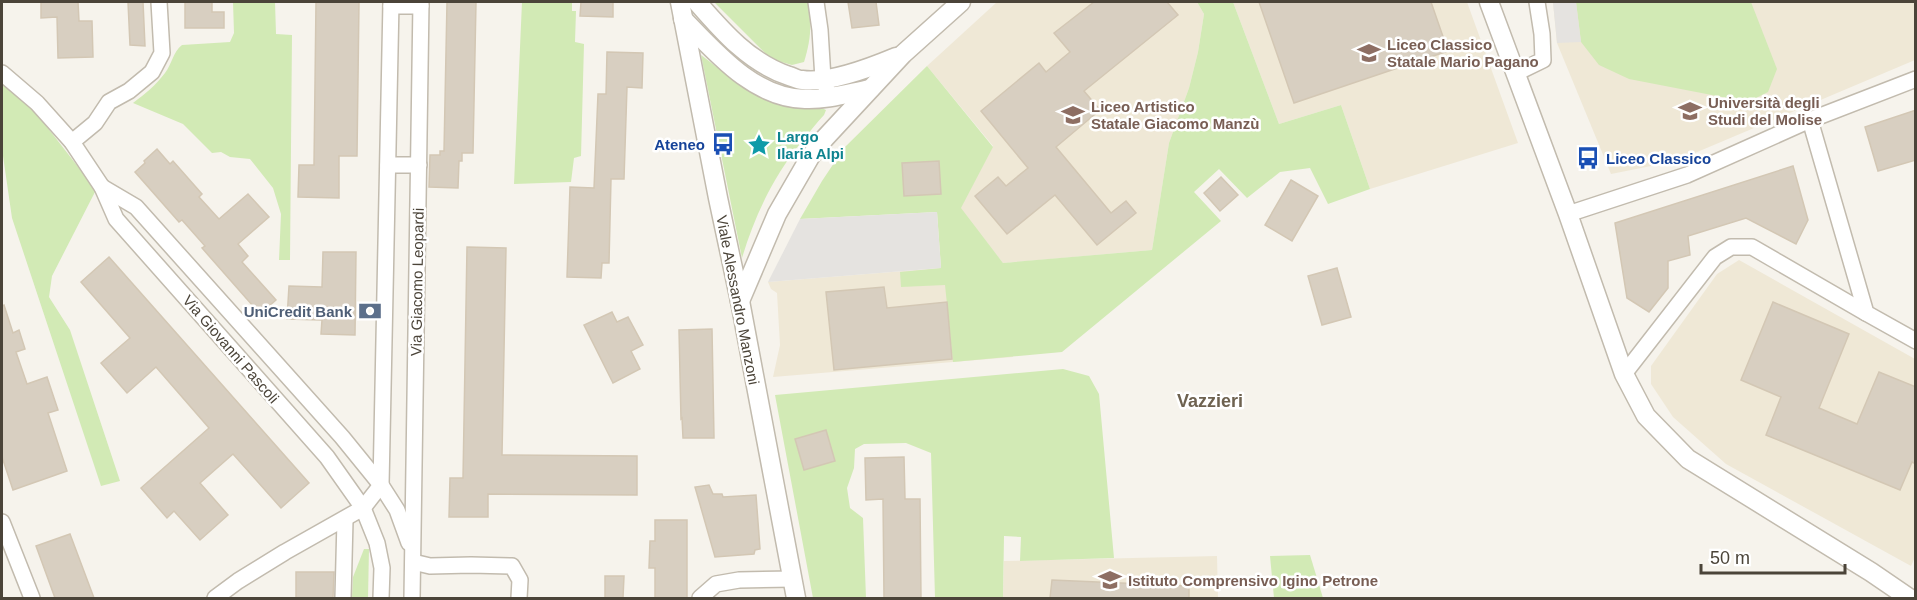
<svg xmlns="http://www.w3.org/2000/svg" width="1917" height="600" font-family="Helvetica,sans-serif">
<rect width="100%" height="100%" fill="#f6f3ec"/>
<g fill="#efe8d6">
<polygon points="997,2 1197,2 1204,14 1198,52 1189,88 1169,143 1152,250 1004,263 1013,357 773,377 780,345 777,293 771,289 768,282 1003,263 960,209 993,146 927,66"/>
<polygon points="1233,2 1467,2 1518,143 1370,189 1341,105 1279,124"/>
<polygon points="1553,2 1915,2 1915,60 1676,161 1611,174 1557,43"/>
<polygon points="1739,260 1915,359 1916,555 1911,566 1726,464 1673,417 1651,384 1651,366 1717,274"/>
<polygon points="1217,556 1218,598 1003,598 1004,561"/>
</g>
<g fill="#d2eab5">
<path d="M233,2H275L276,34L292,35L290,260H279L281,214L273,188L250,159L230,157L221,152L212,153L183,124L133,103C145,94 156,85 165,73C172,64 173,52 182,45L230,42L234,33Z"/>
<polygon points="522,2 572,2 572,11 576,11 575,42 584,44 581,156 574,158 571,182 514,184"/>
<path d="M714,2H808C812,24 811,39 804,62L792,65L771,59Z"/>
<polygon points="1197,2 1233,2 1279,124 1341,105 1370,189 1328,204 1310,168 1280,172 1247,198 1219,169 1194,192 1221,221 1062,352 953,362 945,285 901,287 900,272 941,268 937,212 800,219 822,181 844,148 927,66 993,147 961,208 1003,263 1152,250 1169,143 1189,88 1198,52 1204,14"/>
<polygon points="1576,2 1751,2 1777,69 1768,92 1748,102 1629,79 1599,65 1581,42"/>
<path d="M701,55C726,74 750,95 780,104C795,108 812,102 826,110L824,115C816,123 810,132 803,140C774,175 755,215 742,258Z"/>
<polygon points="2,82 37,114 96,190 52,276 49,297 70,330 120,481 101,486 12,218 2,149"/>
<polygon points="1063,369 1089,376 1099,394 1114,558 1020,561 1021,537 1004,536 1003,598 935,598 931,453 906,443 864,444 855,449 854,468 847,488 850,508 863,518 866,598 813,598 775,395"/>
<polygon points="364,549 369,549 368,598 352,598 353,577"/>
<polygon points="1310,555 1323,598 1274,598 1270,556"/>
</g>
<g fill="#e5e3e0">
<polygon points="1553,2 1576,2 1581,42 1557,43"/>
<polygon points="937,212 941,268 768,282 800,219"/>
</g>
<g fill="#d8cfc1" stroke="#d3c7b4" stroke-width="1.5">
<polygon points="41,2 78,2 79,21 92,21 93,57 58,58 57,17 41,18"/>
<polygon points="128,2 143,2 145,46 130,45"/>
<polygon points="185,2 212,2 212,12 224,12 224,28 185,28"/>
<polygon points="316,2 359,2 357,156 339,156 339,198 298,197 299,165 314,165"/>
<polygon points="447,2 476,2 473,153 462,153 462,161 459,161 458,188 429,187 430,155 440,155 440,151 444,151"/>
<polygon points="581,2 613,2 613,17 580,16"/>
<polygon points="848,2 876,2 879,25 852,28"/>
<polygon points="1094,2 1167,2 1178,15 1084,91 1100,110 1056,147 1111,213 1126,201 1136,213 1097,245 1055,195 1007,234 975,196 998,177 1006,186 1028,168 981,111 1039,63 1046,72 1070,52 1054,33"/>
<polygon points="1259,2 1431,2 1448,51 1294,103"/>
<polygon points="607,52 643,53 642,88 627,87 624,179 611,179 609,263 602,263 601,278 567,277 570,187 594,188 598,94 606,94"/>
<polygon points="1916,110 1916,160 1878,171 1865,127"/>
<polygon points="157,149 170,164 173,161 202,194 199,197 219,219 248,194 269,217 238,244 248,256 242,262 276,300 260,314 202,248 205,246 182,220 179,222 135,172 145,163 144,161"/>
<polygon points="939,161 941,194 904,196 902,163"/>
<polygon points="1793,166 1808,220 1796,244 1746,218 1688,236 1690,255 1668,261 1668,288 1649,312 1627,298 1615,223"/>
<polygon points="1221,177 1238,195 1220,211 1204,193"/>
<polygon points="1291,180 1318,196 1292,241 1265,225"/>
<polygon points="467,247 506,248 502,455 637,456 637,495 488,494 488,517 449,517 450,478 463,478"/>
<polygon points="323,252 356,252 355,335 321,334 322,320 287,319 289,286 322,287"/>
<polygon points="109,257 309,483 281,508 233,454 200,483 228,515 200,540 174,511 167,518 141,488 209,428 156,367 127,393 101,363 130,338 81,282"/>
<polygon points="1337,268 1351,317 1322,325 1308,276"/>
<polygon points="884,287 887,308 947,302 952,359 834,370 826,292"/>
<polygon points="1773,302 1849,334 1819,408 1857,424 1879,372 1916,387 1916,464 1912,462 1900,490 1766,435 1781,397 1741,380"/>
<polygon points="4,305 13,333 19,330 25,349 16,352 27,384 47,377 58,410 48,413 67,471 13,490 2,457 2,306"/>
<polygon points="612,312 617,322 628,317 643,345 631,351 640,369 613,383 584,325"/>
<polygon points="712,329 714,438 683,438 682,418 681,419 679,330"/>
<polygon points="826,430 835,461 804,470 795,439"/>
<polygon points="904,457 905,499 920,499 921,598 884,598 883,499 866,500 865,458"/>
<polygon points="709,485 713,494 722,494 723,497 756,495 760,549 755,550 754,554 715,557 695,487"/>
<polygon points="655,520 687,520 687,598 655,598 655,568 649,568 650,541 655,541"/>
<polygon points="70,534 94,598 55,598 36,546"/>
<polygon points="296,572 334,572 333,598 296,598"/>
<polygon points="605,576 624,576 623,598 605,598"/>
<polygon points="1052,580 1189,586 1189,598 1050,598"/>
</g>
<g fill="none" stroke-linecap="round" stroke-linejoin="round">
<g stroke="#c2bbae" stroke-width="18">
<g id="minor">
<polyline points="816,2 820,30 823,79 827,90"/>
<polyline points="391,6 421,6"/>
<polyline points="2,73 37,103 72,142 102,187 116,219 327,457 363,508 377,543 382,568 381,598"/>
<polyline points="1516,73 1543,60 1542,34 1537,2"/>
<polyline points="1810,120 1866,313 1916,341"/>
<polyline points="72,142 95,123 109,102 129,91 152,72 162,53 159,2"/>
<polyline points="388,165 419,165"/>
<polyline points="102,187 136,207 342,437 381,485 397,510 409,543"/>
<polyline points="1568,214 1687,175 1810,120 1916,79"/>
<polyline points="1624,374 1715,257 1731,247 1752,247 1866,313"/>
<polyline points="2,522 32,598"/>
<polyline points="413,562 430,566 471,565 512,566 520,580 519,598"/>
<polyline points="215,598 238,581 285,552 363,508 381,485 391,2"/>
<polyline points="343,598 345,520"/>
<polyline points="412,598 421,2"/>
<polyline points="700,598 716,584 739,580 793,579"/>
</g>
</g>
<g stroke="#c2bbae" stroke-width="21">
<g id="tertiary">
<polyline points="680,2 718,198 740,301 796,598"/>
<path d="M697,2C723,32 750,63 789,76C793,77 798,80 802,80C829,84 872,67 896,57"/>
<polyline points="1489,2 1568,214 1624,374 1646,416 1688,459 1871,572 1909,598"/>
<path d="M683,19C716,53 754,98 805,99C827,100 849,93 870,89"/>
<polyline points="740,301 777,214 810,157 825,138 903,54 961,2"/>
</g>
</g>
<use href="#minor" stroke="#fff" stroke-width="15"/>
<use href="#tertiary" stroke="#fff" stroke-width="18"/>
</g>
<defs>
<g id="school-bare" transform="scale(1.8)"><path d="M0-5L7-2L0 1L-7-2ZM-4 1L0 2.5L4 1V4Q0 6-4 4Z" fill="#8d6e63" stroke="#fff" stroke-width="2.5" paint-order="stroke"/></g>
<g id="university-bare" transform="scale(1.8)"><path d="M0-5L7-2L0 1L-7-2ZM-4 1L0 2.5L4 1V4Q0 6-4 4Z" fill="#8d6e63" stroke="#fff" stroke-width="2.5" paint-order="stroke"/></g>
<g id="bus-bare" transform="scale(1.8)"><path d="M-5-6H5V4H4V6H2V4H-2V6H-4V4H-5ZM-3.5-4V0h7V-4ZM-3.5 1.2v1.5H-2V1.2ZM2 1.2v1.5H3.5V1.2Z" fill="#1a4fb4" stroke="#fff" stroke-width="2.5" paint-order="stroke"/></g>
<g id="sight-bare" transform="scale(1.8)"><path d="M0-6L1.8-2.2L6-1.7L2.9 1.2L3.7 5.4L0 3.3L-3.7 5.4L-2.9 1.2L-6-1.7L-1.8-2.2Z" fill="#0f9aa8" stroke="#fff" stroke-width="2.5" paint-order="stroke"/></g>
<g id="bank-bare" transform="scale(1.8)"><path d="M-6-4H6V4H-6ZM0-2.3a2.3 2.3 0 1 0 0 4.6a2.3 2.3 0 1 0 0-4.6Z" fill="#5c6f8a" stroke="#fff" stroke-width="2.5" paint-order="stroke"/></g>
</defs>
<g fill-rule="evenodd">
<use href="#school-bare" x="1369" y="53"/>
<use href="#university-bare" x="1690" y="111"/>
<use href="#school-bare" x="1073" y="115"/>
<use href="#bus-bare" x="723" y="144"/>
<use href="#sight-bare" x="759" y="145"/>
<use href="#bus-bare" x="1588" y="158"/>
<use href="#bank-bare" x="370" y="311"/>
<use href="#school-bare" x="1110" y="580"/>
</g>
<g text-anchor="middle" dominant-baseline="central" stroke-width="5" stroke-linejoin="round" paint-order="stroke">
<g font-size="15" font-weight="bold" fill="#785e54" stroke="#fff" text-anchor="start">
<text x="1387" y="44">Liceo Classico<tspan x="1387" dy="17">Statale Mario Pagano</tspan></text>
<text x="1708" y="102">Università degli<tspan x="1708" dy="17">Studi del Molise</tspan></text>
<text x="1091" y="106">Liceo Artistico<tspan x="1091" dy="17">Statale Giacomo Manzù</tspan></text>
<text x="1128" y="580">Istituto Comprensivo Igino Petrone</text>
</g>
<g font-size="15" font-weight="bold" fill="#0d838f" stroke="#fff" text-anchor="start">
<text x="777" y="136">Largo<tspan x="777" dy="17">Ilaria Alpi</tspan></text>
</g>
<g font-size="15" font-weight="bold" fill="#164399" stroke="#fff" text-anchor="end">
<text x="705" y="144">Ateneo</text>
<text x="1606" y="158" text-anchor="start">Liceo Classico</text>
</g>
<g font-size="15" fill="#4b4439" stroke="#fff">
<text transform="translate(417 282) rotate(-89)">Via Giacomo Leopardi</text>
<text transform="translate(738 300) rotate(79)">Viale Alessandro Manzoni</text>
<text transform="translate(231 349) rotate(49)">Via Giovanni Pascoli</text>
</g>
<g font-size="15" font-weight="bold" fill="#4e5e75" stroke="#fff" text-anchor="end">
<text x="352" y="311">UniCredit Bank</text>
</g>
<g font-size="18" font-weight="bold" fill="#6e6250" stroke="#fff">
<text x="1210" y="401">Vazzieri</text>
</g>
</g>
<rect width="1917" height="600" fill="none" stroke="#4b4439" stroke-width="6"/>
<path d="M1701 564v9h144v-9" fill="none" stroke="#4b4439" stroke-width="3"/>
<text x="1710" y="564" font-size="18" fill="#4b4439" stroke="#ffffff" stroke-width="4.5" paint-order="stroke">50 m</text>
</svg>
